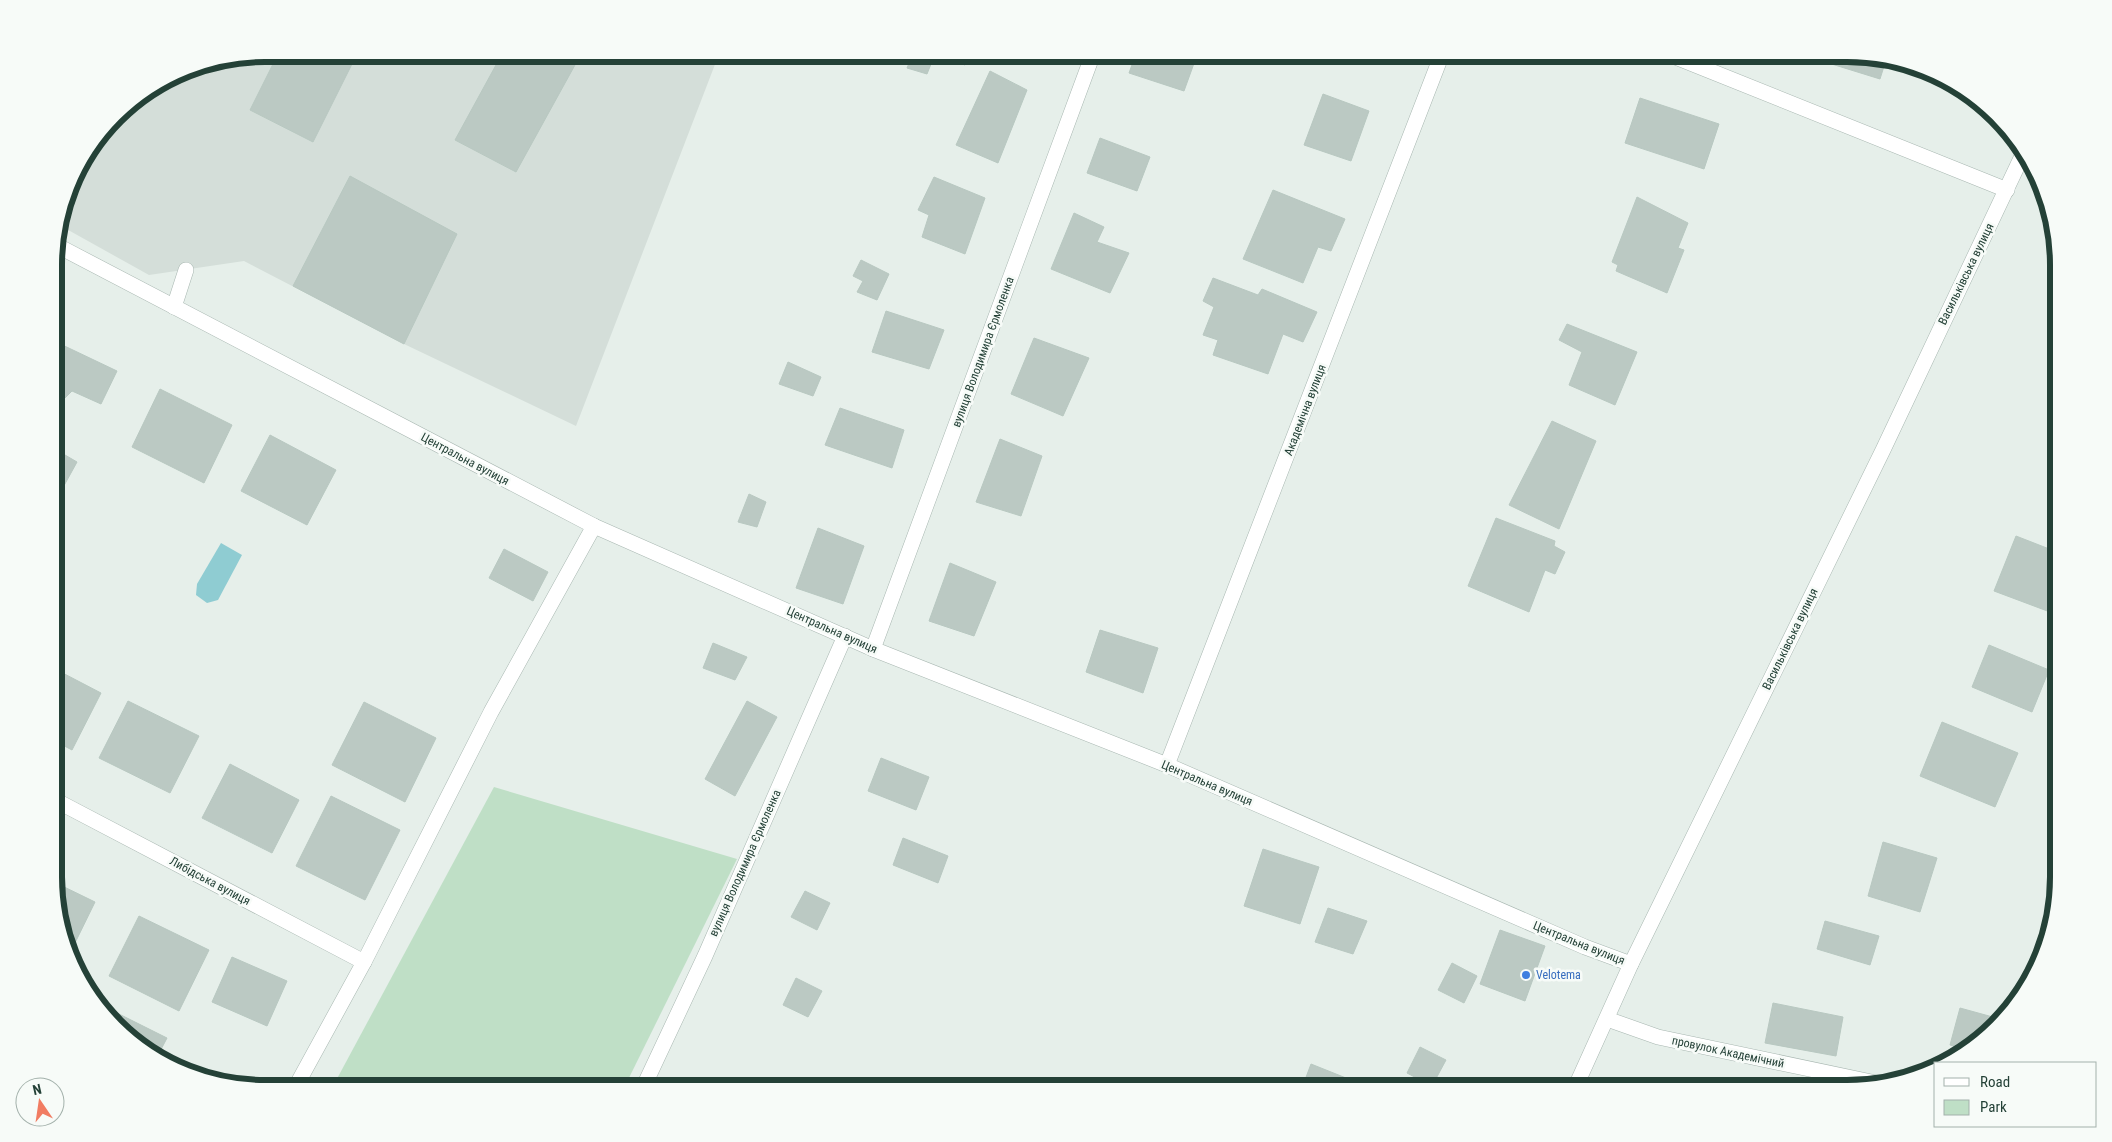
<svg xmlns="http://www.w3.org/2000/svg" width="2112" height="1142" font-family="'Roboto Condensed',sans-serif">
<rect width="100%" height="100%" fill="#e6efea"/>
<polygon fill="#d4ded9" points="266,54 719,54 576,426 404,344 244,261 149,275 61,226 67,204 95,147 126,107 185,70"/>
<polygon fill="#bfdfc6" points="494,787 737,859 624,1088 332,1088"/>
<polygon fill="#8fccd2" points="221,543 242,555 218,600 207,603 196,595 197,584"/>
<g fill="#bbc9c3" stroke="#b8c8c1">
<polygon points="278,54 357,54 313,142 250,110"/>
<polygon points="502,54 581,54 516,172 455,140"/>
<polygon points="913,54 935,54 927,74 907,68"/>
<polygon points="936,54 969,54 965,65"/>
<polygon points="1136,54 1219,54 1216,60 1197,55 1184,91 1129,73"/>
<polygon points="1810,54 1846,54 1885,63 1880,79 1809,57"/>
<polygon points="990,71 1027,90 998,163 956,145"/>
<polygon points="1323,94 1369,111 1351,161 1304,145"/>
<polygon points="1640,98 1719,124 1704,169 1625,143"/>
<polygon points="1100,138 1150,157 1137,191 1087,173"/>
<polygon points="350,176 457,234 404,344 293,286"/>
<polygon points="934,177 985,198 965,254 922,237 929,215 918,210"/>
<polygon points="1273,190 1345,219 1331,251 1318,247 1303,283 1243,259"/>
<polygon points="1637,197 1688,223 1678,248 1684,250 1667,293 1616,271 1618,265 1612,262"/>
<polygon points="1074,213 1104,227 1097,242 1129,253 1110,293 1051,269"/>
<polygon points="861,260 889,274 877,300 857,292 863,281 853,276"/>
<polygon points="1213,278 1258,295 1262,289 1317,312 1303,342 1283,334 1268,374 1213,355 1218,340 1203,335 1214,307 1203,301"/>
<polygon points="886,311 944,330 929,369 872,352"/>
<polygon points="1567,324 1637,352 1615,405 1569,385 1582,352 1559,340"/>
<polygon points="1034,338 1089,358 1063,416 1011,394"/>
<polygon points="54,341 117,371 101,404 72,391 60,403 55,401"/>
<polygon points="788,362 821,377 813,396 779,384"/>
<polygon points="160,389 232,425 204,483 132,447"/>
<polygon points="840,408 904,430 892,468 825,445"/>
<polygon points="1552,421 1596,441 1559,529 1509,505"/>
<polygon points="270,435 336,470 307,525 241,491"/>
<polygon points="1000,439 1042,456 1021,516 976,502"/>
<polygon points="65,455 77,462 55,502 55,470"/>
<polygon points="749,494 766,502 757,527 738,522"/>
<polygon points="1496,518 1555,541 1554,546 1565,552 1555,574 1545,570 1529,612 1468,586"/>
<polygon points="818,528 864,546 843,604 796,588"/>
<polygon points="2016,536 2057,552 2057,592 2050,612 1994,591"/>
<polygon points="504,549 548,572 533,601 489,578"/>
<polygon points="950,563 996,582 974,636 929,621"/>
<polygon points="1100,630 1158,648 1143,693 1086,672"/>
<polygon points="713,643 747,657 735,680 703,668"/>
<polygon points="1989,645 2049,670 2032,712 1972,687"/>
<polygon points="55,669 101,693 72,750 55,741"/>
<polygon points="128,701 199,736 170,793 99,758"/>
<polygon points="747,701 777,717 735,796 705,779"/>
<polygon points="364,702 436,738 405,802 332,765"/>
<polygon points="1942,722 2018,753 1995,807 1920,776"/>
<polygon points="881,758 929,777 916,810 868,791"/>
<polygon points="230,764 299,800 272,853 202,818"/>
<polygon points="331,796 400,830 365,900 296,866"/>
<polygon points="903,838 948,856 938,883 893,865"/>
<polygon points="1883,842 1937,858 1920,912 1868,896"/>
<polygon points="1263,849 1319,867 1300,924 1244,906"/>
<polygon points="56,883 95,902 72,949 56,904"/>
<polygon points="805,891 830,903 817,930 791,917"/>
<polygon points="1328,908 1367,921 1353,954 1315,942"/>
<polygon points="139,916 209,950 179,1011 109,976"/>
<polygon points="1825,921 1879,936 1870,965 1817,949"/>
<polygon points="1500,930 1545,946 1525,1001 1480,984"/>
<polygon points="232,957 287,981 267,1026 212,1002"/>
<polygon points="1452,963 1477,976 1464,1003 1438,990"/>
<polygon points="796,978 822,991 808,1017 783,1005"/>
<polygon points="1773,1003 1843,1017 1836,1056 1765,1043"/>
<polygon points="101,1005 167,1038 157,1057 126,1036 101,1007"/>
<polygon points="1960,1008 2000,1019 1967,1050 1950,1045"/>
<polygon points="1420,1047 1446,1060 1432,1086 1407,1073"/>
<polygon points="1311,1064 1366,1086 1366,1088 1302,1088"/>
<polygon points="697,1081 711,1088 693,1088"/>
</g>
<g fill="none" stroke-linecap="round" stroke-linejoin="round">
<g stroke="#a8b7b1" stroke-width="16">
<g id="minor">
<polyline points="1668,54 2007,190"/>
<polyline points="56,245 594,526 873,649 1167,765 1585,947 1631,964"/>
<polyline points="174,307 186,270"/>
<polyline points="873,649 1093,54"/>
<polyline points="1167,765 1442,54"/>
<polyline points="55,800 364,962"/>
<polyline points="1607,1019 1658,1037 1881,1084"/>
<polyline points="295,1088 364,962 491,712 594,526"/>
<polyline points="643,1088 705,956 845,636"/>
<polyline points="1575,1088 1631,964 1883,450 2024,152"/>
</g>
</g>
<use href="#minor" stroke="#fff" stroke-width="15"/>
</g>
<circle fill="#3f7fe0" stroke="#f7fbf8" stroke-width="2" cx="1526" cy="975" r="5"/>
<g text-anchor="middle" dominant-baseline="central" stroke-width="5" stroke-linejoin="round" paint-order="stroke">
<g font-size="12" fill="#244137" stroke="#f7fbf8">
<text transform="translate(1966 274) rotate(-64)">Васильківська вулиця</text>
<text transform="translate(983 352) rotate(-70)">вулиця Володимира Єрмоленка</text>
<text transform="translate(1305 410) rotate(-69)">Академічна вулиця</text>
<text transform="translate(465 459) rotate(28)">Центральна вулиця</text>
<text transform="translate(832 630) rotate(24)">Центральна вулиця</text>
<text transform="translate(1790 639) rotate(-64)">Васильківська вулиця</text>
<text transform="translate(1207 783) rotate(23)">Центральна вулиця</text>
<text transform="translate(745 863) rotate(-66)">вулиця Володимира Єрмоленка</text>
<text transform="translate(210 881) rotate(28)">Либідська вулиця</text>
<text transform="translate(1579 943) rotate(22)">Центральна вулиця</text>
<text transform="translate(1728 1052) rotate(12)">провулок Академічний</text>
</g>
<g font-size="12" fill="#366cbe" stroke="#f7fbf8" text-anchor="start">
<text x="1536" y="975">Velotema</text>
</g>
</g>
<path d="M0 0H2112V1142H0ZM265 62H1847A203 203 0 0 1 2050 265V877A203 203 0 0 1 1847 1080H265A203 203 0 0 1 62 877V265A203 203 0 0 1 265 62Z" fill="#f7fbf8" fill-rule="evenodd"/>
<path fill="none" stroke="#244137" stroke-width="6" d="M265 62H1847A203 203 0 0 1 2050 265V877A203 203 0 0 1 1847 1080H265A203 203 0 0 1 62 877V265A203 203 0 0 1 265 62Z"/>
<rect x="1934" y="1062" width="162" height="65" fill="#f7fbf8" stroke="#a3b1ab"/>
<rect x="1944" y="1078" width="25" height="8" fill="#ffffff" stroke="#a3b1ab"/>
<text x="1980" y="1087" font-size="15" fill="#244137">Road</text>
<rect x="1944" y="1100" width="25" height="15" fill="#bfdfc6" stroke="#a3b1ab"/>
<text x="1980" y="1112" font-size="15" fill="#244137">Park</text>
<g transform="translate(40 1102) rotate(347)"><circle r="24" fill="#f7fbf8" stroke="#a3b1ab"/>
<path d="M0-4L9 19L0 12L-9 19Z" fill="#f17c62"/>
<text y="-8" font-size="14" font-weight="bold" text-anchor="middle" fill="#244137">N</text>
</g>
</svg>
